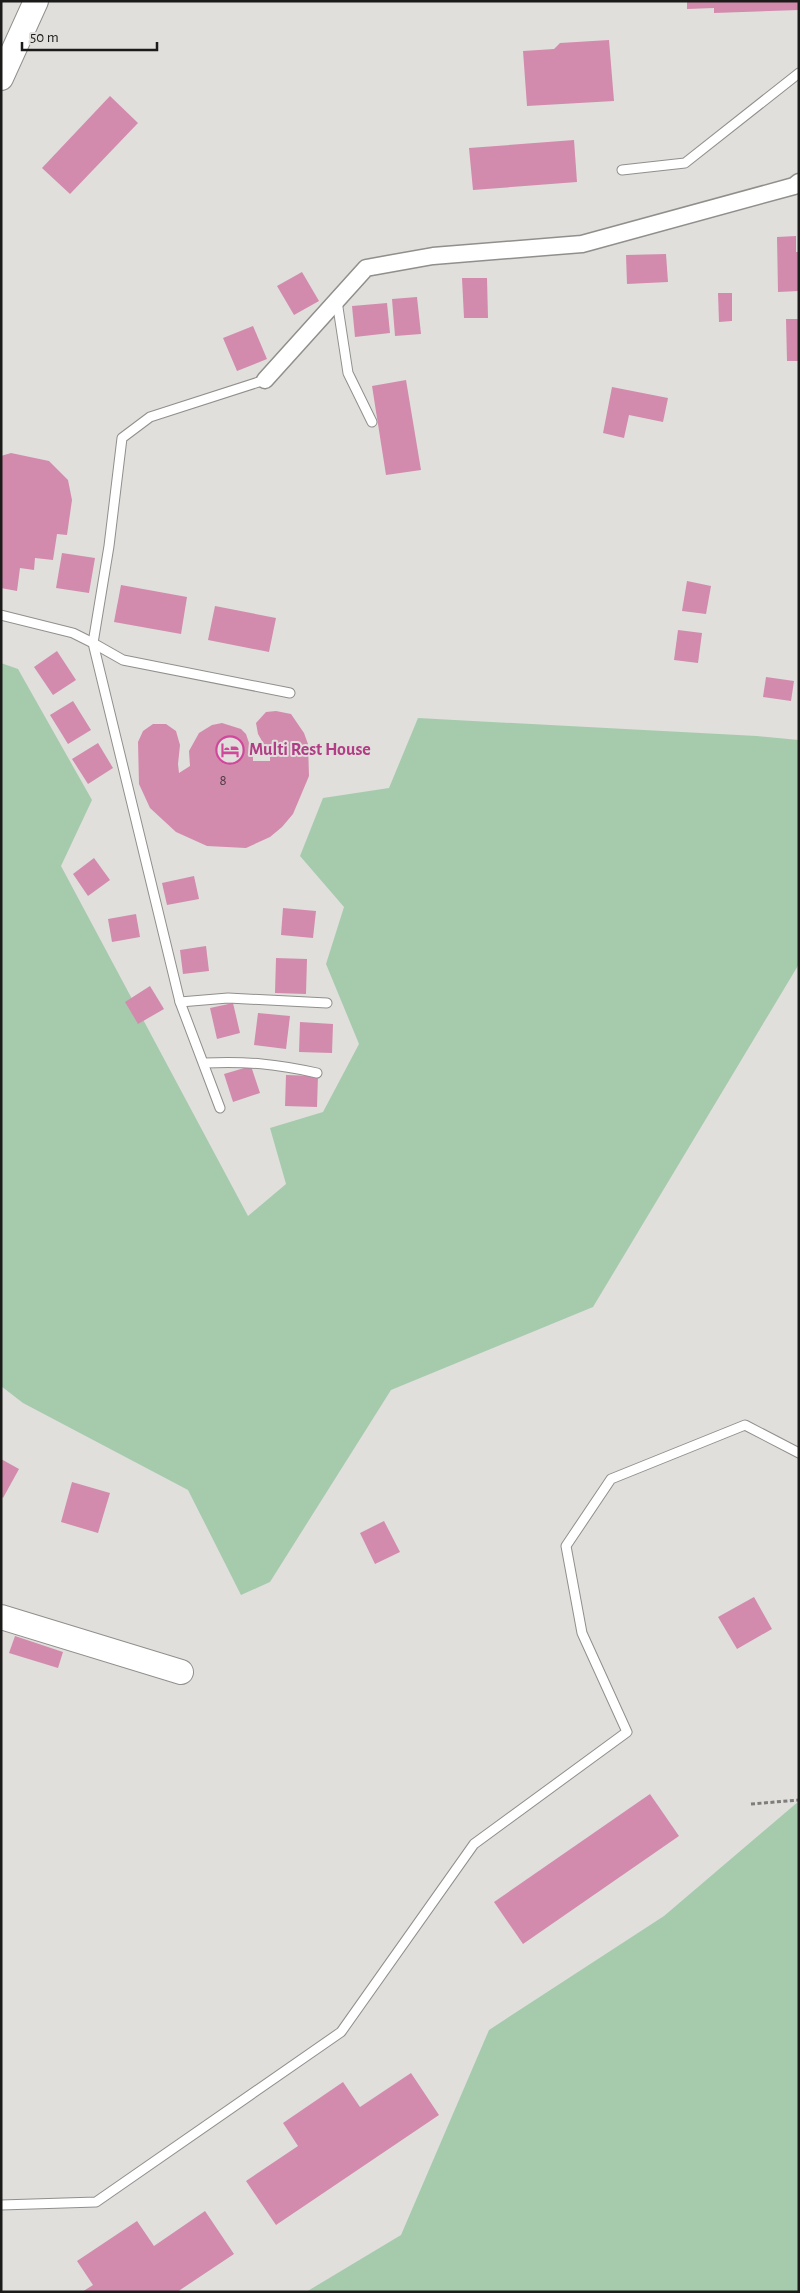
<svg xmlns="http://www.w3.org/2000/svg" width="800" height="2293" font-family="'Alegreya Sans',sans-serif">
<rect width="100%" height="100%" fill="#e0dfdc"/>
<g fill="#a6cbac">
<polygon points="1,663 18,669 92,800 61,866 248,1216 286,1184 270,1128 323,1112 359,1044 326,964 344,907 300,856 323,798 389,788 418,718 757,736 799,740 799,964 593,1307 391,1390 270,1582 241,1595 188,1490 23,1403 1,1386"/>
<polygon points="799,1801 799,2292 306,2292 401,2235 489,2030 664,1916"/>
</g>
<g fill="#d28bad">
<polygon points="687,1 799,1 799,10 714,13 714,8 687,9"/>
<polygon points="609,40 614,101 527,106 523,51 554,49 560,43"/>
<polygon points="110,96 138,123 70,194 42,168"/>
<polygon points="574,140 577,182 473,190 469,148"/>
<polygon points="796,236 796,252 799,252 799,291 778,292 777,237"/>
<polygon points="666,254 668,282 627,284 626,255"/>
<polygon points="302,272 319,301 294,315 277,286"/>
<polygon points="462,278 487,278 488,318 464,318"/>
<polygon points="718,293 732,293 732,321 719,322"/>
<polygon points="417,297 421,334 395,336 392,299"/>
<polygon points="387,303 390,333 355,337 352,306"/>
<polygon points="786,319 799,319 799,361 787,361"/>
<polygon points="253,326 267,359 237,371 223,338"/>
<polygon points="406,380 421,470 386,475 372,386"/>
<polygon points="612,387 668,398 663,422 629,415 624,438 603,433"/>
<polygon points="11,453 49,461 68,480 72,500 67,535 57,534 53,560 35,558 34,570 20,568 17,591 1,588 1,456"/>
<polygon points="62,553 95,558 89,593 56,588"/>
<polygon points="687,581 711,586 706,614 682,611"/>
<polygon points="121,585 187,597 181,634 114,622"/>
<polygon points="215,606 276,618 269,652 208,640"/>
<polygon points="678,630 702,633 698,663 674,660"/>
<polygon points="57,651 76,680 53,695 34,667"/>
<polygon points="766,677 794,681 791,701 763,697"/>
<polygon points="73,701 91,730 68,744 50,715"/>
<polygon points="276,711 291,714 304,733 308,744 309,776 293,814 282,827 270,837 246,848 207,846 176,832 150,808 139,784 138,742 143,731 153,724 166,724 176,731 180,745 178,764 179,773 190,766 189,751 199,733 212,725 222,723 241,729 246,734 253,755 253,761 270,761 270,755 258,734 256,723 266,712"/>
<polygon points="98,743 113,768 88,784 72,759"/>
<polygon points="94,858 110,880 88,896 73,874"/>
<polygon points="194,876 199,899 167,905 162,883"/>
<polygon points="283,908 316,911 313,938 281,935"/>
<polygon points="136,914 140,937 112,942 108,919"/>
<polygon points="206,946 209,971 183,974 180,950"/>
<polygon points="276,958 307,959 306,994 275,993"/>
<polygon points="150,986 164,1009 138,1024 125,1002"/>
<polygon points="233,1003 240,1033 217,1039 210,1008"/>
<polygon points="258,1013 290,1016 286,1049 254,1045"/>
<polygon points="300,1022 333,1024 332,1053 299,1052"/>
<polygon points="251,1066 260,1093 233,1102 224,1074"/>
<polygon points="286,1075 318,1076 317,1107 285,1106"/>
<polygon points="1,1459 19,1469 3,1498 1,1496"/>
<polygon points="72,1482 110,1493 98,1533 61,1522"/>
<polygon points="384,1521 400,1552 375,1564 360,1533"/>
<polygon points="754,1597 772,1629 737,1649 718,1617"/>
<polygon points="15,1636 63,1652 58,1668 9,1653"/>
<polygon points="650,1794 679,1836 523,1944 494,1902"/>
<polygon points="411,2073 439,2115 276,2225 246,2181 298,2146 283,2123 343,2082 360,2107"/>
<polygon points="205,2211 234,2254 177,2292 82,2292 93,2285 77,2261 137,2221 154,2246"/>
</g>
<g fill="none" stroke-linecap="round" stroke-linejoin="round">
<g stroke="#908f8c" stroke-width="11">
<g id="lane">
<polyline points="622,170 685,163 799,73"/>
<polyline points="337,301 348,373 372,422"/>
<polyline points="265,380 150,417 122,438 109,546 93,643 123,660 290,693"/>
<polyline points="1,615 73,633 93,643 180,1002 220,1108"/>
<polyline points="180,1002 228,998 327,1003"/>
<path d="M205,1063C246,1061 277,1064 317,1073"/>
<polyline points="1,2205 96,2202 341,2032 474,1844 627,1732 582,1633 566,1546 611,1479 745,1425 799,1453"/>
</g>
</g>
<g stroke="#908f8c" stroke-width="19">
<polyline id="street" points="265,380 366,268 433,256 582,244 794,186 799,182"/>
</g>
<g stroke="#908f8c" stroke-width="26">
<g id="secondary">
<polyline points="1,78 36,1"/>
<polyline points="1,1617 181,1672"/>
</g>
</g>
<polyline stroke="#7e7d7b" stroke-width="3" stroke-dasharray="4 2.5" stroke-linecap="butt" points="751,1804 799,1800"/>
<use href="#lane" stroke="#fff" stroke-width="9"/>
<use href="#street" stroke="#fff" stroke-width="16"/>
<use href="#secondary" stroke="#fff" stroke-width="24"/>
</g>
<defs>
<g id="hotel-ring" transform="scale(1.4375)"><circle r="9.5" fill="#e0dfdc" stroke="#d1479c" stroke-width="1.5"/><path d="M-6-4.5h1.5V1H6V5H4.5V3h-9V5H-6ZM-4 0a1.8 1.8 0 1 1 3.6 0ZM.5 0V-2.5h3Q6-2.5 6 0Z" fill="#d1479c"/></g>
</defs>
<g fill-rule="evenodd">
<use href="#hotel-ring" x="230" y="750"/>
</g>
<g text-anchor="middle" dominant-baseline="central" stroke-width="4" stroke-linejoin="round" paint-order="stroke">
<g font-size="15" fill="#49373f">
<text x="223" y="780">8</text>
</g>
<g font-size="18" font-weight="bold" fill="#b23c85" stroke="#e0dfdc" text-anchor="start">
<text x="249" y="750">Multi Rest House</text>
</g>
</g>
<rect width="800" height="2293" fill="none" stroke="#1b1b1a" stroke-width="5"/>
<path d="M22 42v8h135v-8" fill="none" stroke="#1b1b1a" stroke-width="2.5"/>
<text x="30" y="42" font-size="15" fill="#1b1b1a" stroke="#e0dfdc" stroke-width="4" paint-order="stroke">50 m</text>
</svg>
